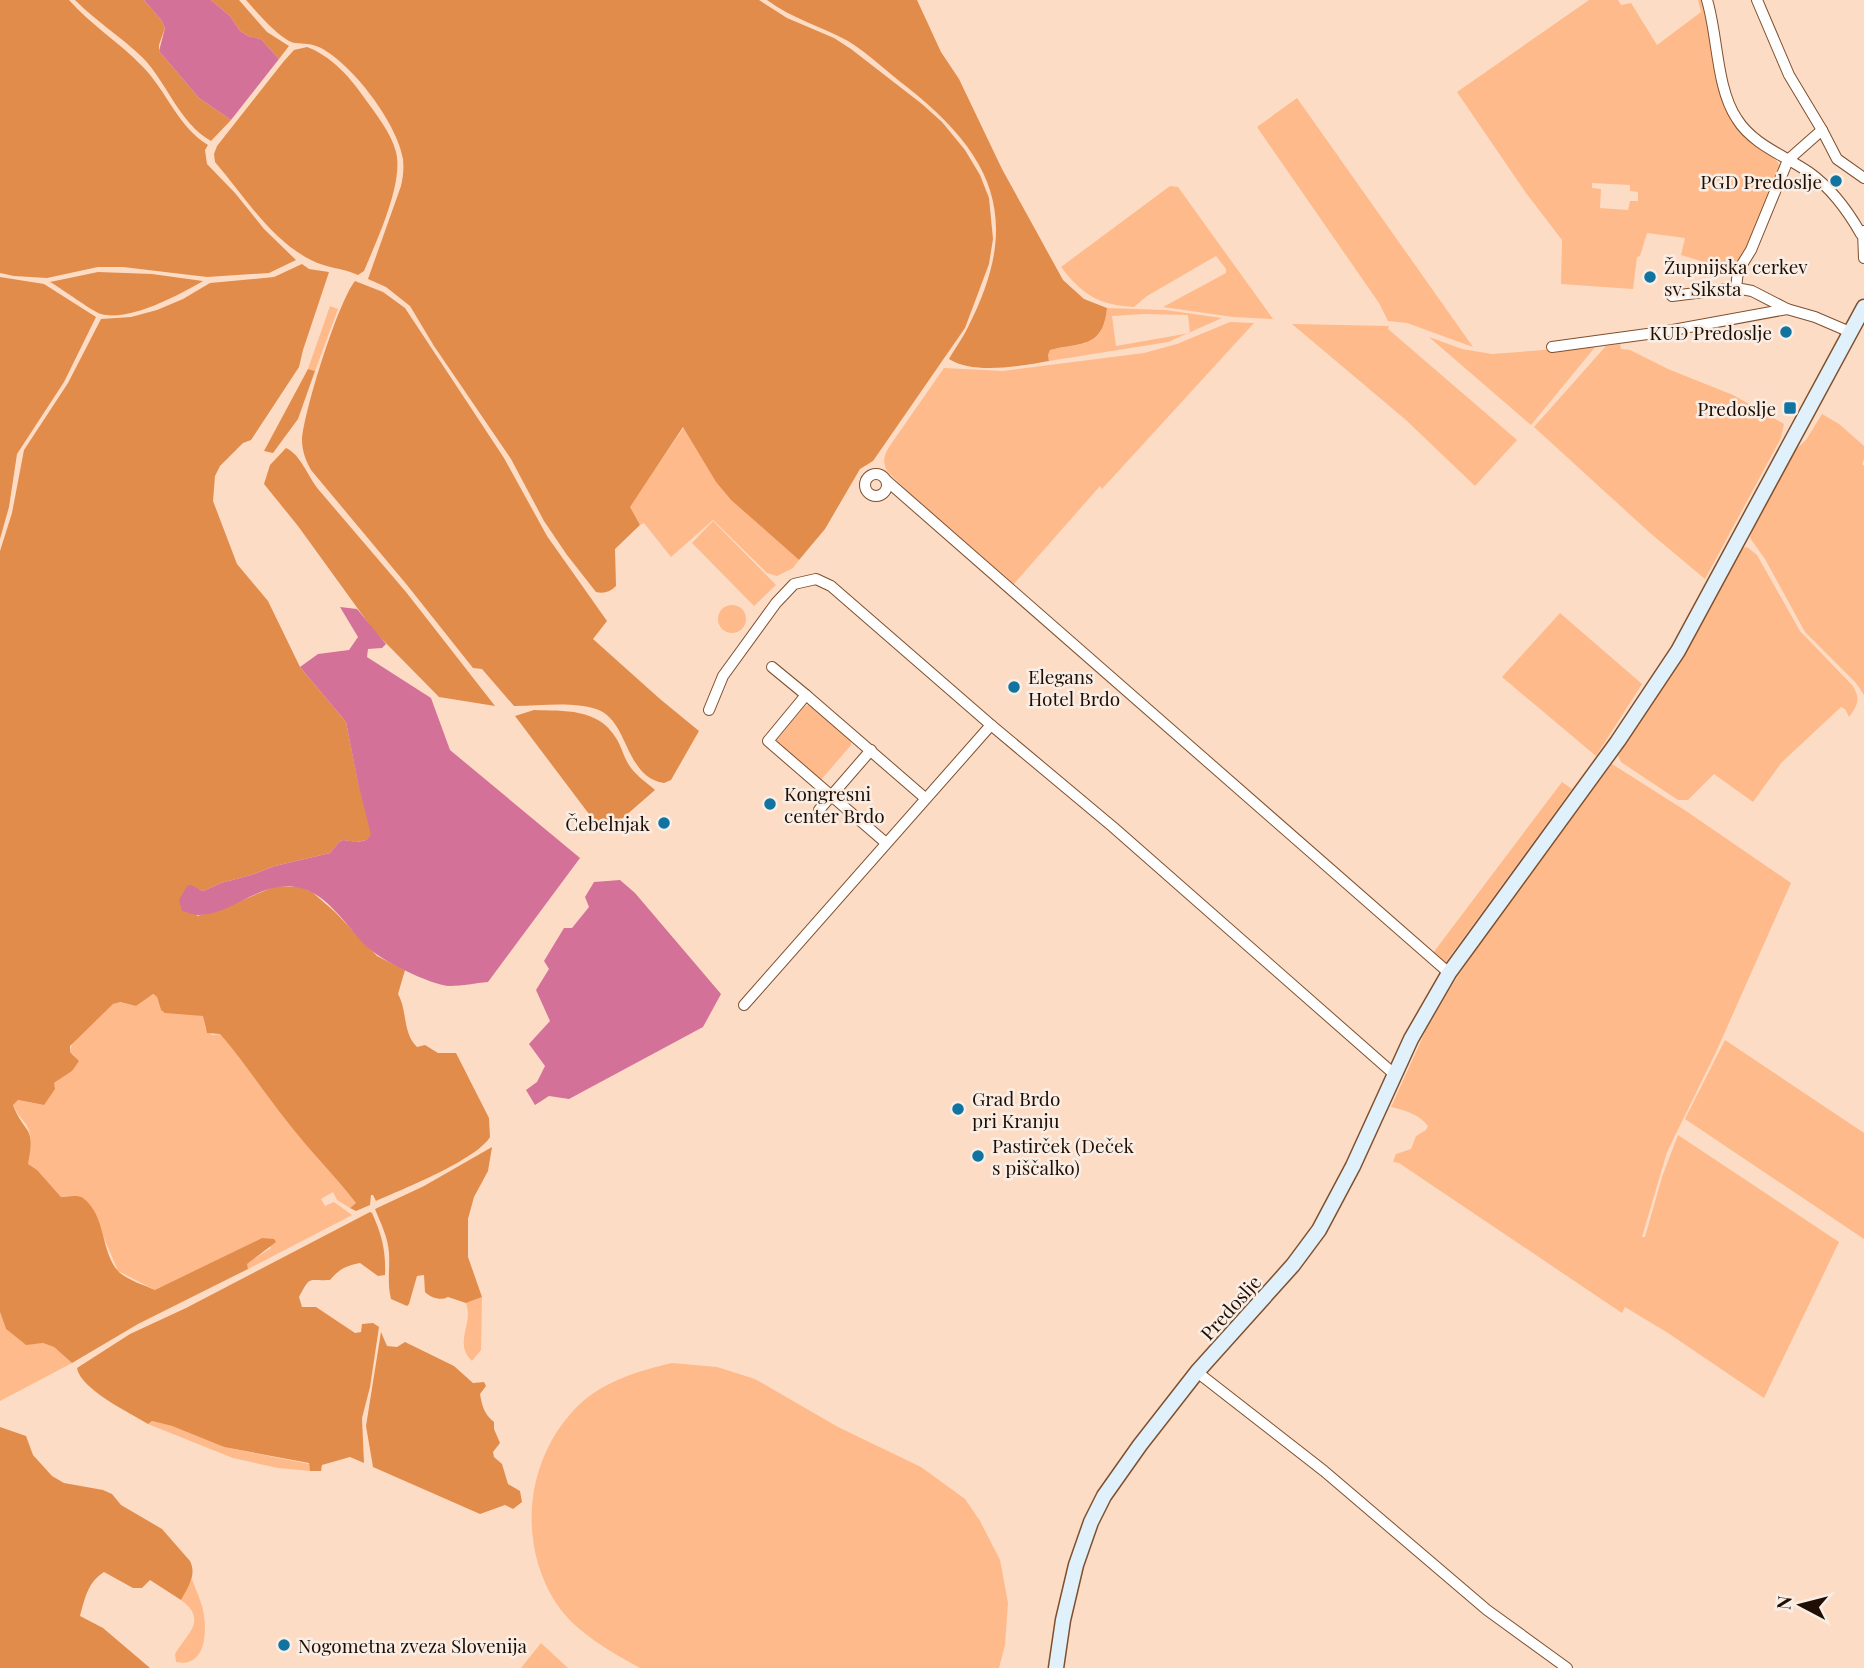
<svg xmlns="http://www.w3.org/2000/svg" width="1864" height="1668" font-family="'Playfair Display',serif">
<rect width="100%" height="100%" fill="#fddcc5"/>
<g fill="#feba8a" fill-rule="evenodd">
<path d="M1589,0H1618L1621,5L1631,3L1657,45L1701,12L1698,0H1704L1723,99L1780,165L1757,227L1739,264C1722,271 1697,259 1681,255L1685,238L1647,233L1640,256L1637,257L1633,289L1561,284L1562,240L1526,193L1457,92ZM1592,183L1630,185V191L1638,192V201H1630L1628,210L1600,208L1601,189L1592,188Z"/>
<polygon points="1297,98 1473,347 1407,323 1388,321 1379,303 1257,127"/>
<path d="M1170,186L1178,187L1273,319L1233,317L1163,307L1226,273V269L1216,256L1147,296L1134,307C1098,305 1083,295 1061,267Z"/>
<polygon points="330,306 338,309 315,371 308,369"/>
<path d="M1107,308L1165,310L1222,318L1168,342L1049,361L1048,355L1050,350C1081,342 1103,350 1107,308ZM1144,314L1188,315L1190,333L1116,346L1112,316Z"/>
<path d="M1230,322L1254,323L1102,489L1100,486L1013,585L922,506L887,471C882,461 884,456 889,447L944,368L1003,371L1144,353L1177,344Z"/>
<polygon points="1292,324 1389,326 1388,329 1517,440 1475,486 1406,420"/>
<polygon points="1429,337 1462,349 1492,354 1596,346 1531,425"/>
<polygon points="1620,344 1621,349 1630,350 1668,369 1733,395 1784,424 1781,438 1705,579 1649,532 1534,427 1606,346"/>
<polygon points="1822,414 1839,424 1864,446 1864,459 1862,464 1864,466 1864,695 1856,683 1805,632 1765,559 1750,538 1754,524 1794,451 1806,440"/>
<polygon points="684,427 716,482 731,500 799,560 793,568 777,576 767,573 713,520 671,557 644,523 640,525 629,507"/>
<polygon points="713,521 776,585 754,606 692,543"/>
<path d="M1747,547L1757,555L1800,631L1852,685C1861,698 1858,705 1849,717L1845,709L1841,707L1781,763L1753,802L1714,774L1688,800H1678L1621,762L1618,756L1677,665L1743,548Z"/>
<circle cx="732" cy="619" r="14"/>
<polygon points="1560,613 1642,684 1596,756 1502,677"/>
<polygon points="809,705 851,741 851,745 820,781 776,744 776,741 805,706"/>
<path d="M1612,764L1686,811L1791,883L1716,1052L1667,1152L1642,1237H1645L1662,1177L1678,1135L1839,1242L1764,1398L1668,1333L1625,1307L1622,1313L1399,1163L1393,1162L1396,1154L1411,1149L1416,1136L1426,1130L1428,1126C1420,1115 1405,1110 1391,1107L1425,1032L1454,982L1497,919Z"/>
<polygon points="1562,782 1572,789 1445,963 1433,953"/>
<path d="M152,994L157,997L161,1010L204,1016L205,1028L212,1035L220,1034C245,1063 265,1094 289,1124C311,1151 335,1176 356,1203L350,1208L337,1200L333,1192L321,1199L325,1206L334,1202L352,1215L248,1269L246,1264L271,1248L262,1238L161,1289L155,1290L118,1271L93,1212L76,1196L61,1197L37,1171L27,1164C30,1151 34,1137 26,1124C20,1117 17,1113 13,1105L17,1100L44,1105L54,1083L72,1071L75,1056L70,1052C72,1033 100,1016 113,1004L119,1002L136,1006Z"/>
<polygon points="1725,1040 1864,1133 1864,1239 1685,1119"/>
<path d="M482,1297L481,1350L472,1361C453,1343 474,1324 466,1303Z"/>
<polygon points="0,1312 6,1329 25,1344 43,1343 54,1347 72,1363 0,1401"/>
<path d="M672,1363L717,1367L755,1379L838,1427L921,1467L965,1499L980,1521L1000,1560L1008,1603L1005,1645L999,1668H640C611,1652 575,1632 556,1603C518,1544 525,1463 573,1411C598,1383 637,1371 672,1363Z"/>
<polygon points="152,1421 172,1426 224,1447 309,1464 310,1471 278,1468 233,1458 148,1424"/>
<path d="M192,1579C196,1591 203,1604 204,1616C207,1636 204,1668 176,1662L175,1654C186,1635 209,1620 181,1600Z"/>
<polygon points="541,1643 568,1668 521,1668"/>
</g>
<g fill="#e28c4b">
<path d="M0,0H69C91,25 119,42 142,66C167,91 177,126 208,145L205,150L207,164L235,193L264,229L296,260L269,273L207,277L123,267H98L47,278L14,276L0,273Z"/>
<path d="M75,0H144L161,20L165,28L159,45V51L199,98L231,120L211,141C179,123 167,82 142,57C121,37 96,21 75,0Z"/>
<polygon points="211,0 239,0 267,32 289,46 279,59 261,39 248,36 240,31 230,16"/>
<path d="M246,0H759L787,18L834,38L851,49L922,104L942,122L965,150L980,175L989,198L993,239L989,264L965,328L873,461L860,469L825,529L799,560L731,500L716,482L683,427L630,507L640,525L615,549L616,586C610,592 604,594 596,592L567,555L544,521L511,459L434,346L410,306L386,287L368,279L401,186C403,177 404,169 403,159C397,123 353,65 321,48C311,43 304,44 295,43C280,40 256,11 246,0Z"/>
<path d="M767,0H917L941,52L959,79L1002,169L1063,280L1084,299L1107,308C1103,349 1081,342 1050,350L1048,355L1049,361C1022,366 973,375 949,359C955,348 963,338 968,327C1022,222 996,157 907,87C887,72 869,54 848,41C821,26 792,19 767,0Z"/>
<path d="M307,47C331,56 349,76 363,96C375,113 391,132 396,152C404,183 376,242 364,271L358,275C343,268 326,268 311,260C271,240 244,196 215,162L214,154L217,146L284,61L294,50Z"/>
<path d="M302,264L309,269L329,272L303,350L299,367L251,440L243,443L220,466L215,476L213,501L237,564L268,601L300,667L346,722L358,782L372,835L366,840L357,842L343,840L339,842L330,853L275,866L251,875L221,883L203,891L199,889L197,916L224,908L276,886L299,887L312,892L335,912L377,956L405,970L398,994C408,1012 402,1032 417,1047L425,1045L438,1053H456L489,1118L490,1137C476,1160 403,1189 376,1201L373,1195H371L370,1205L356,1211L350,1208L356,1203C335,1176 310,1151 289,1124C265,1094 245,1063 220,1034L207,1033L203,1016L165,1013L161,1010L157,997L153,994L136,1006L120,1002L113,1004L70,1046V1052L79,1061L72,1071L54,1083L55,1089L44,1105L18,1100L13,1105C25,1136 36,1124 28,1164L37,1170L61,1197C67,1197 77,1194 83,1198C107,1216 100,1254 120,1273C130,1281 144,1285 155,1290L262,1238L274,1239L276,1242L247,1264L248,1269L138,1324L72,1363L54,1347L43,1343L26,1345L6,1329L0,1312V551L12,513L24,450L68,383L101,319L131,317L157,310L183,299L210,283L274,277Z"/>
<path d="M98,272L152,274L203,281C179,295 129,322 101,314C93,312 61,288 50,282Z"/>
<polygon points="0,277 44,284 96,317 64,382 17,454 9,507 0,539"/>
<path d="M355,281L383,292L405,308L504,458L547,536L607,621L593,639L660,699L699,731L671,780L664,783C624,777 629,719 596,709C571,701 540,706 514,706L482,669L473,668L407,585L311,470C306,461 302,451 302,440C304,411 338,302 355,281Z"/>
<polygon points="308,369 315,371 298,419 273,453 264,451"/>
<path d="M286,448C300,454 308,476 318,489L406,592L495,706L439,697L374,631L298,526L264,484L270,465Z"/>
<path d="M534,710C564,711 598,708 616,738C622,747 624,759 631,768C637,776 647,783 655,790L608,831L595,822L515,716Z"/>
<path d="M492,1147L488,1171L474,1197L468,1219V1257L482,1297L466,1303L448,1297C441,1301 431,1298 425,1292L424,1275L417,1276L409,1304L407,1306L391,1299C387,1283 390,1269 389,1253C388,1237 381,1224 375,1209L424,1186Z"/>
<path d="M370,1212L372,1213C382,1235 386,1251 385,1275L378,1276L360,1263C346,1266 339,1269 330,1280C307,1281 311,1275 299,1297L302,1307H316L355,1333L361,1332L362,1324L373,1323L379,1327L370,1387L362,1418L364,1463L350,1457L322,1465L321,1471H310L309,1463L224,1447L172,1426L152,1421L148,1424C130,1413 80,1389 77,1368L130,1334L186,1308Z"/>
<path d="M381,1332L387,1346L397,1347L405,1342L454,1366L473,1383L484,1382L486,1386L480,1394C482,1406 484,1414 494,1422V1429L500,1443L493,1452L494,1457L502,1464L508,1484L520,1491L522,1502L513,1509L505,1505L480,1514L373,1467L366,1426Z"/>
<path d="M0,1427L26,1436L33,1455L52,1476L64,1483L103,1490L112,1494L121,1505L162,1529L190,1561C197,1575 188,1587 181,1600L150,1580L142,1588H133L104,1572C88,1582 85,1598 80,1616L103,1628L150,1668H0Z"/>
</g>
<g fill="#d47199">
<polygon points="144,0 211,0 230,16 240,31 248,36 261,39 279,59 231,120 199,98 159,51 165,28 161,20"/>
<path d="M340,607L357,609L386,644L382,648L368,649L367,657L431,698L450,750L580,858L488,982C475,983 463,986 450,986C432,986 376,958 364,944C346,925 327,894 300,888C262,878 232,916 198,915C193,915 187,912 182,911L179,900L187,886L191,885L203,891L221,883L251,875L275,866L330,853L339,842L343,840L358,842L366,840L371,835L358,783L346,722L300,667L318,654L349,650L358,637Z"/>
<polygon points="620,880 635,893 721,994 703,1027 569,1099 549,1096 535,1105 526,1090 537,1082 545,1066 529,1044 550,1021 536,990 549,969 544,961 564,928 572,928 589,907 585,897 594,882"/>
</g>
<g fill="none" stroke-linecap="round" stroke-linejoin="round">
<g stroke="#7f502e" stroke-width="12">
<g id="street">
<path d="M1707,0C1718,36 1716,88 1737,119C1753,145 1786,156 1810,173C1832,189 1848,211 1861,234"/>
<polyline points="1757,0 1789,75 1822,130 1788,160 1751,250 1738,271 1736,288 1752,291 1787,309"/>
<polyline points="1822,130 1837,159 1864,178"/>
<polyline points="1863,231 1864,258"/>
<polyline points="1672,296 1736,288"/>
<polyline points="1552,347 1662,332 1787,309 1815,317 1850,332"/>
<circle cx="876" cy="485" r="11"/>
<polyline points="887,481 1449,973"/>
<polyline points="772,667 806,695"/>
<polyline points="709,710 723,676 776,603 794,584 816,579 831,586 991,725 1113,827 1394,1074"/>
<polyline points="819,810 871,750"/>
<polyline points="886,843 768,741 806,695 925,798"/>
<polyline points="744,1005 991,725"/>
<polyline points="1197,1372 1324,1471 1487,1610 1567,1668"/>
</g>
</g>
<g stroke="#7f502e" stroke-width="17">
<polyline id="secondary" points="1056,1668 1063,1620 1076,1565 1091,1522 1104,1496 1140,1445 1197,1372 1293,1265 1319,1230 1353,1166 1411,1039 1449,973 1618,741 1678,651 1864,307"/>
</g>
<use href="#street" stroke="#fff" stroke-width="10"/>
<use href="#secondary" stroke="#e0f1fb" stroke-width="14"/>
</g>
<g fill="#1073a0" stroke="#f9eee6" stroke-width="2.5">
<circle cx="1836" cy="181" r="7"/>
<circle cx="1650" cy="277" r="7"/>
<circle cx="1786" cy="332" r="7"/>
<rect x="1783" y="401" width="14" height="14" rx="3.5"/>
<circle cx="1014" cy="687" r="7"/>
<circle cx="770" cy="804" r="7"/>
<circle cx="664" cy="823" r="7"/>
<circle cx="958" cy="1109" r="7"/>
<circle cx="978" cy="1156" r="7"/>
<circle cx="284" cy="1645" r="7"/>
</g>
<g text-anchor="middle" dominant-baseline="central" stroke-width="5" stroke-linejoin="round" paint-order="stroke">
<g font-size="19" fill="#210e02" stroke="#f9eee6" text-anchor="start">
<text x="1822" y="181" text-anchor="end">PGD Predoslje</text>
<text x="1664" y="266">Župnijska cerkev<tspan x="1664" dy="22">sv. Siksta</tspan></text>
<text x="1772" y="332" text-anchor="end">KUD Predoslje</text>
<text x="1776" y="408" text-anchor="end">Predoslje</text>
<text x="1028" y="676">Elegans<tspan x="1028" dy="22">Hotel Brdo</tspan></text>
<text x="784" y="793">Kongresni<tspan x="784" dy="22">center Brdo</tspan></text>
<text x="650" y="823" text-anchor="end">Čebelnjak</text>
<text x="972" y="1098">Grad Brdo<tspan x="972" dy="22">pri Kranju</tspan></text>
<text x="992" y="1145">Pastirček (Deček<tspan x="992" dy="22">s piščalko)</tspan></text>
<text x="298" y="1645">Nogometna zveza Slovenija</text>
</g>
<g font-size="19" fill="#210e02" stroke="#f9eee6">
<text transform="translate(1230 1307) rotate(-48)">Predoslje</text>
</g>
</g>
<g transform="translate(1801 1605) rotate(277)" stroke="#f9eee6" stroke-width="5" paint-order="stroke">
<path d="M0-5L12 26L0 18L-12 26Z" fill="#210e02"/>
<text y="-10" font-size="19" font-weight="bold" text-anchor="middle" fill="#210e02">N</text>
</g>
</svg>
